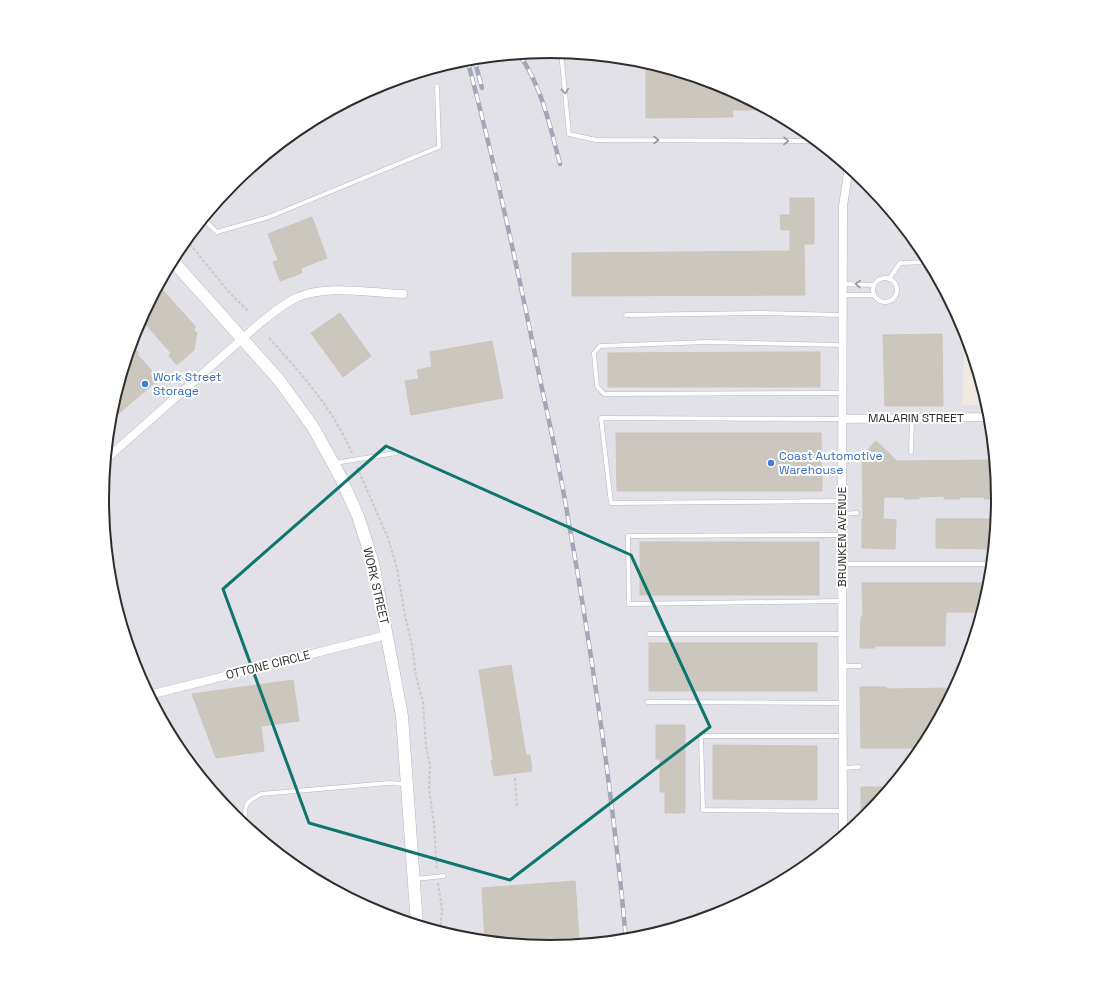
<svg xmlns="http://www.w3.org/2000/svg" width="1100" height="998" font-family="'Space Grotesk',sans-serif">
<rect width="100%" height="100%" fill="#efe9e1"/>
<polygon fill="#e3e1e8" points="550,51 638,60 722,85 799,127 867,182 923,250 964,328 965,333 962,405 987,405 989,412 998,499 989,587 964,671 922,748 867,816 799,872 721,913 637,938 550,947 462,938 378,913 301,871 233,816 177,748 136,670 111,586 102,499 111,411 136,327 178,250 233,182 301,126 379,85 463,60"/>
<g fill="#cbc7bf" stroke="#cbc5ba">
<polygon points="646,62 722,85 769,110 732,110 733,117 646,118"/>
<polygon points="790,198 814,198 814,244 804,244 805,295 572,296 572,253 790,251 790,230 781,230 780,215 790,215"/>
<polygon points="312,217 327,258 301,268 302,273 280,281 273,262 278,260 268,234"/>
<polygon points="159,286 195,326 194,332 197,332 194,350 177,365 169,356 171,353 141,319"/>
<polygon points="340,313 371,356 343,377 311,333"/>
<polygon points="942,334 943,406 885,406 883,335"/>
<polygon points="492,341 503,398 411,415 405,381 419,379 417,370 432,367 430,352"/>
<polygon points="131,344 139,353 137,354 159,379 110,421 111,411"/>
<polygon points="774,352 820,352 820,387 608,387 608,353"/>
<polygon points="616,433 821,433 822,491 617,491"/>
<polygon points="876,441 897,461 994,460 998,499 984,499 984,497 960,497 960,499 944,499 944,496 919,497 919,499 904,499 904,497 884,497 883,519 896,520 895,549 862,548 862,519 863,519 862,456"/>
<polygon points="936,519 996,519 993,549 936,548"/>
<rect x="640" y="542" width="179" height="53"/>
<polygon points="862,583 990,583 981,612 946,612 945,646 874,646 875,648 860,648 861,617 863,617"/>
<rect x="649" y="643" width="168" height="48"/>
<polygon points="511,665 526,755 530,755 532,771 494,776 491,760 493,760 479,670"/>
<polygon points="293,680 299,721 261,726 264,751 216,758 192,694"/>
<polygon points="860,687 886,687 886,689 954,688 923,748 861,748"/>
<polygon points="656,725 685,725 685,813 665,813 665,792 660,792 660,759 656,759"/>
<polygon points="713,745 817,746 817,800 713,799"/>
<polygon points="861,787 890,787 867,816 861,820"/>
<polygon points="575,881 579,937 503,942 485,941 482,888"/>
</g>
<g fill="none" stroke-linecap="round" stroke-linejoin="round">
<g stroke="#b4b7c1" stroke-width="5">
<g id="lane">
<polyline points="561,52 569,134 596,140 817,141"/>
<polyline points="203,219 217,232 269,217 439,147 437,86"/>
<polyline points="181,245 186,240"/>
<circle cx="885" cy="290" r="12"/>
<polyline points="889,279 900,263 929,262"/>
<polyline points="843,284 874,285"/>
<polyline points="843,295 874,295"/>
<polyline points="626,315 760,313 842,315"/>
<polyline points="842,345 707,342 600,346 594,353 597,386 604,394 843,393"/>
<polyline points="911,452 912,418"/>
<polyline points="335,463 396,453"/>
<polyline points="842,501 611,503 601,418 842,419"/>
<polyline points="842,514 857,513"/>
<polyline points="842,535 628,536 629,604 842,601"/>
<polyline points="842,564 992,564"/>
<polyline points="649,634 842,634"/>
<polyline points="842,666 860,666"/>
<polyline points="647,702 842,703"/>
<polyline points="843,736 701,736 703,810 843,811"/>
<polyline points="843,768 859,767"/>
<path d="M244,825C247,804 241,805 261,794L389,783L404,784"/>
<polyline points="415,879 444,876"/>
</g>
</g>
<g stroke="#b4b7c1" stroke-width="9">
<g id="street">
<polyline points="842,419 990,417"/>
<path d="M106,459L259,324C270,315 283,304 296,298C326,284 371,293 403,294"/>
<polyline points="149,695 387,635"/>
<polyline points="843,835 842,535 843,206 849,167"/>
</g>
</g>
<g stroke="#b4b7c1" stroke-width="13">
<polyline id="secondary" points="172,260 279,380 313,427 341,478 358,516 373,563 402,716 417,925"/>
</g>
<g stroke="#c9c9c9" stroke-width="2" stroke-dasharray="3 2" stroke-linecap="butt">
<polyline points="190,244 228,291 248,311"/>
<path d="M269,338C301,373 333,409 352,453"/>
<polyline points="357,467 388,538 397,568 405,616 412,645 416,676 423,702 426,747 430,765 429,788 434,825 437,871"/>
<polyline points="515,778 517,807"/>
<polyline points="438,883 442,909 440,932"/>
</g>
<use href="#lane" stroke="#fff" stroke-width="4"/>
<use href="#street" stroke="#fff" stroke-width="8"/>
<use href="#secondary" stroke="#fff" stroke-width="12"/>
<g stroke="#a3a6b8" stroke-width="4.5">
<g id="rail">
<path d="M519,54C542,87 550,126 560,164"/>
<polyline points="474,58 482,88"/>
<path d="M467,59C496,166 519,275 541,384C550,426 560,469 567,512C592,653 613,796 626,939"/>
</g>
</g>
<use href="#rail" stroke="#fff" stroke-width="3" stroke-dasharray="9" stroke-linecap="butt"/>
</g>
<defs><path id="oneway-chevron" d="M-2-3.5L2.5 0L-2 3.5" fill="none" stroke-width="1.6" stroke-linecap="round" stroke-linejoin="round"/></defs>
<g stroke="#969696">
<use href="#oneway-chevron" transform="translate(565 91) rotate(84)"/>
<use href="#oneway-chevron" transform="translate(656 140)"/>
<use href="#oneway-chevron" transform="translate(786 141) rotate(1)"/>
<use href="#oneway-chevron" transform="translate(858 284) rotate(-178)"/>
</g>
<path fill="none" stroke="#0f766e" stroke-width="3" stroke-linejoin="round" d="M386,446L631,555L710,727L510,880L309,823L223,589Z"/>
<g fill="#3f7fe0" stroke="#fff" stroke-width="1.5">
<circle cx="145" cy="384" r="4"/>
<circle cx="771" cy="463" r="4"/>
</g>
<g text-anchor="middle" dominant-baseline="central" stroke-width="4" stroke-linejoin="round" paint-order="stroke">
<g font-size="12" fill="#366cbe" stroke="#fff" text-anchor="start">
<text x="153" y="377">Work Street<tspan x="153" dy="14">Storage</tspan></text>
<text x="779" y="456">Coast Automotive<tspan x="779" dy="14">Warehouse</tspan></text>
</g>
<g font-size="12" fill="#2e2e2e" stroke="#fff">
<text x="916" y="418">MALARIN STREET</text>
<text transform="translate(842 537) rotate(-90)">BRUNKEN AVENUE</text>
<text transform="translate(376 586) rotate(77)">WORK STREET</text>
<text transform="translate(268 665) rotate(-14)">OTTONE CIRCLE</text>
</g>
</g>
<path d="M0 0H1100V998H0ZM109 499a441 441 0 1 1 882 0a441 441 0 1 1-882 0Z" fill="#fff" fill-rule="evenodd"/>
<path fill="none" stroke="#2e2e2e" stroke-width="2" d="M109 499a441 441 0 1 1 882 0a441 441 0 1 1-882 0Z"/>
</svg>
